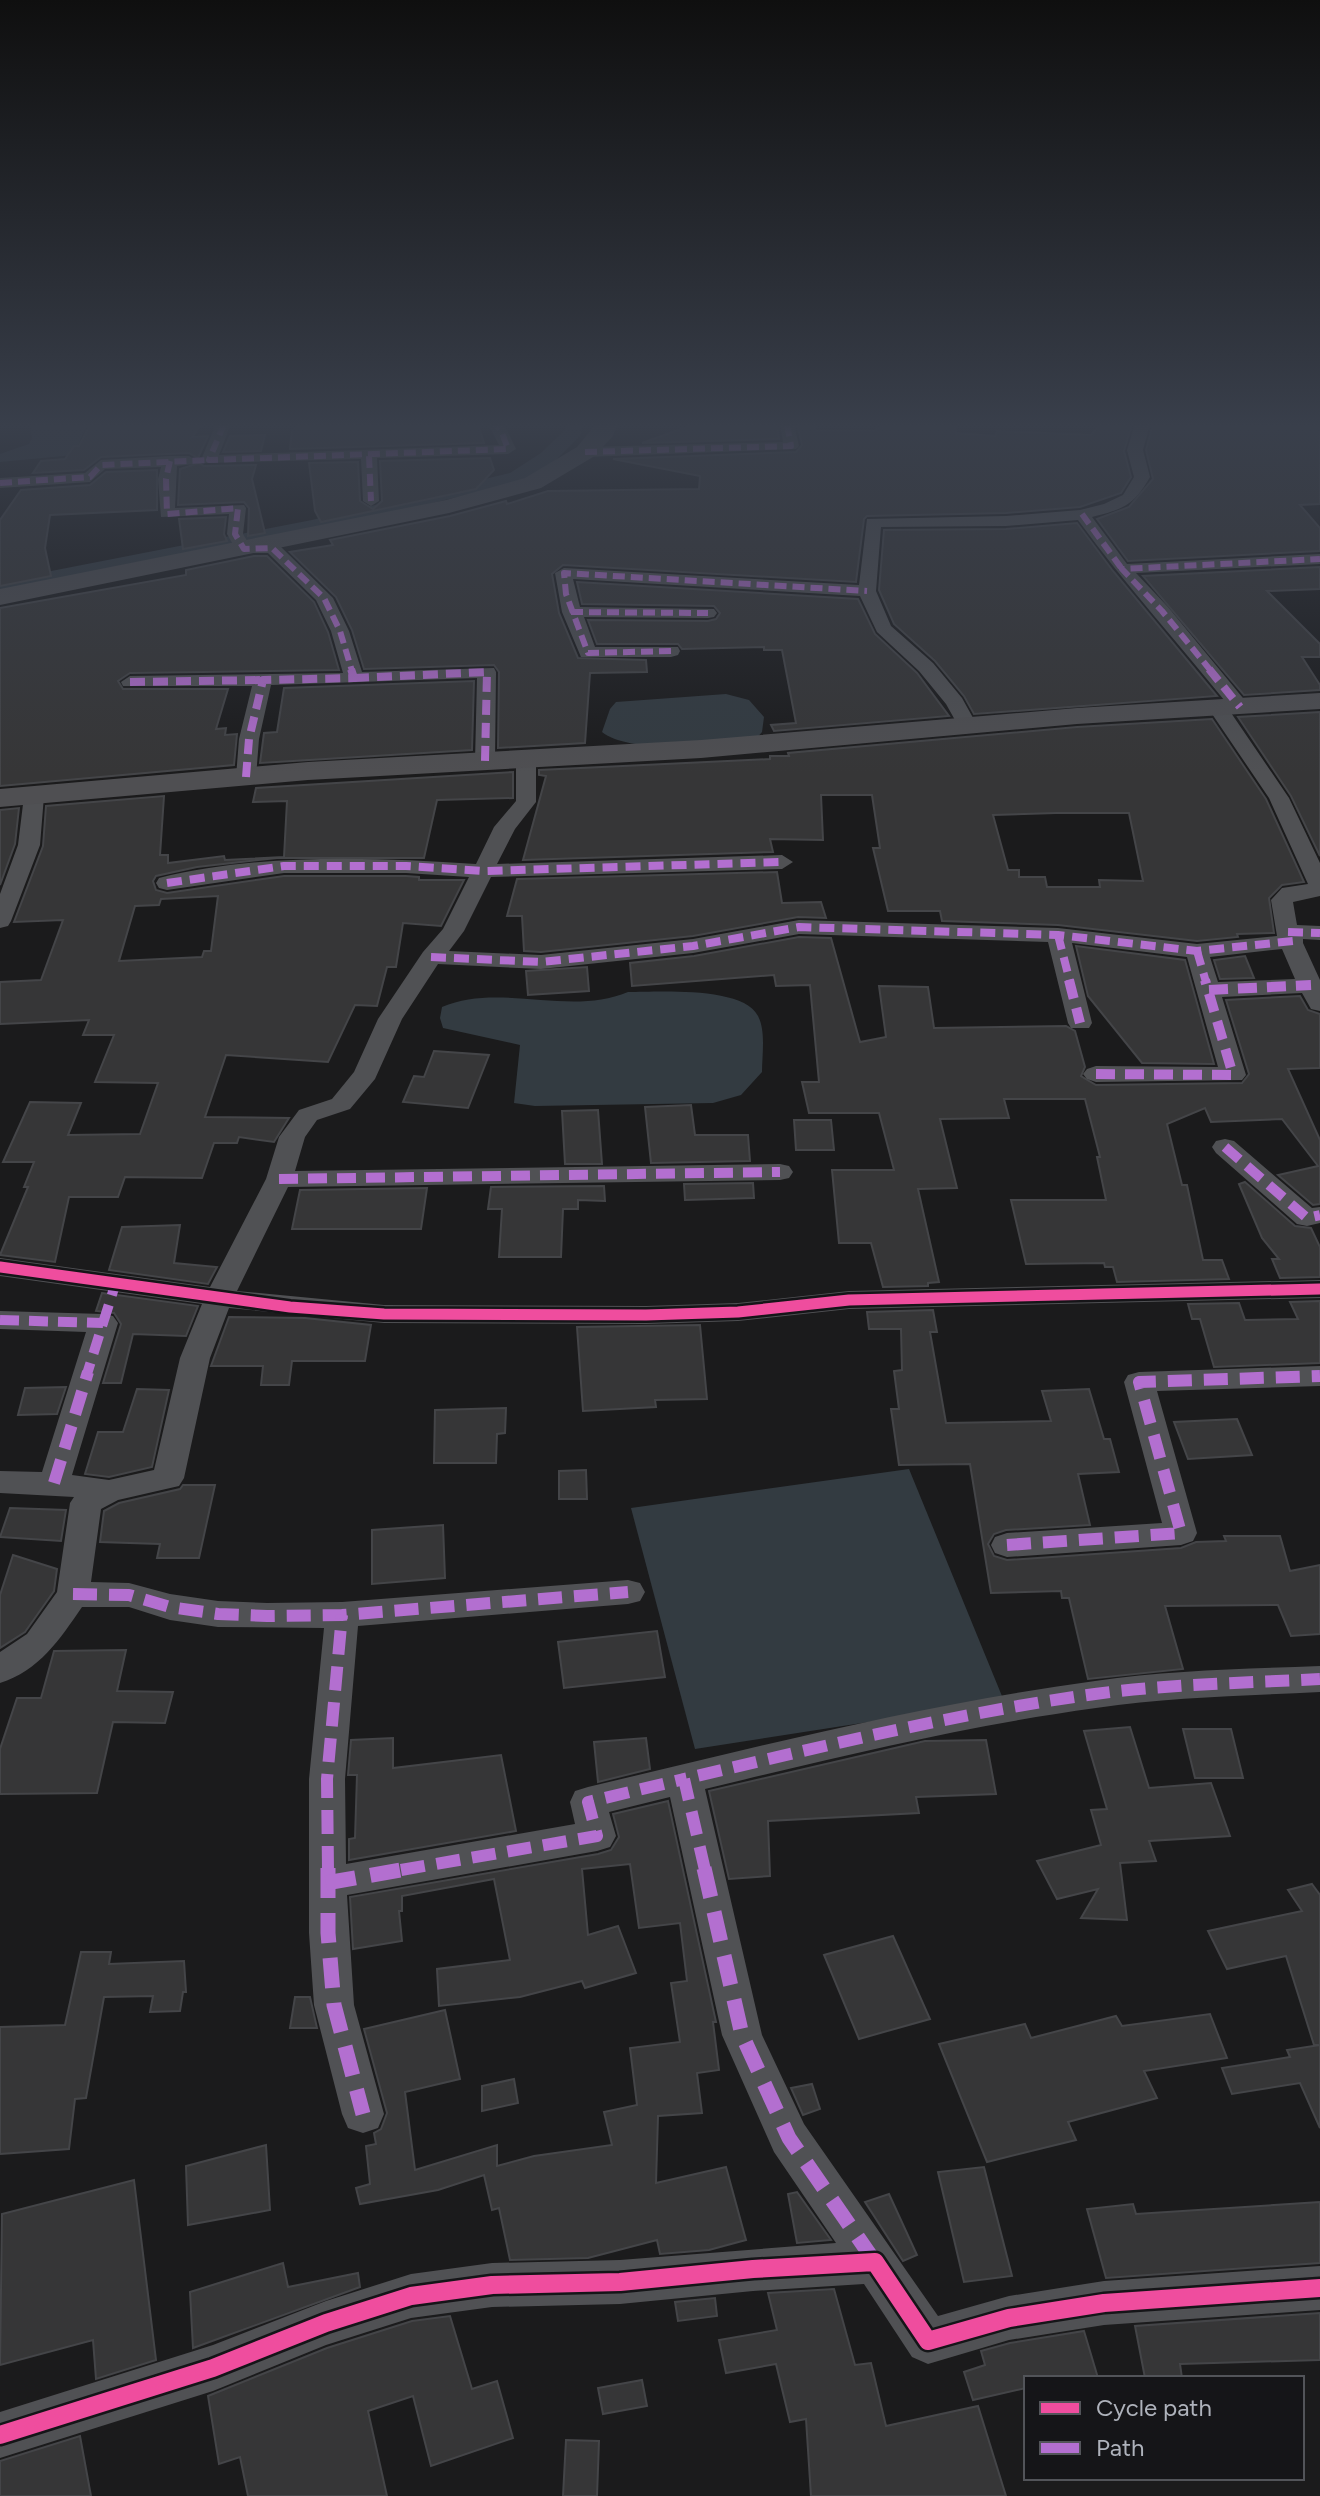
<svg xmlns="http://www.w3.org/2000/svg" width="1320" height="2496" font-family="Figtree,sans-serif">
<rect width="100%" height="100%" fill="#1b1b1c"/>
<g fill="#333b41">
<polygon points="30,424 87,424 74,455 0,462 0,454 29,444 32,438"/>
<path d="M726,694L749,700L764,717L762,732L755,740C716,742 633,756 602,732L610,709L616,702Z"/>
<path d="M628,992C658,992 743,986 758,1016C766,1031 762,1055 762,1072L741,1095L713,1103L535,1106L514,1103L520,1045L443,1028L440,1018L442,1007C500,982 569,1017 628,992Z"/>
<polygon points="909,1469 1004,1701 695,1749 631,1508"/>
</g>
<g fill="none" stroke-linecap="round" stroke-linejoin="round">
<polygon fill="#333b41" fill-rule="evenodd" points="566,424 584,424 580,436 555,461 524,481 312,532 0,593 0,581 312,520 510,473 541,453 565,430"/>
</g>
<g fill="#363637" stroke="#444548" stroke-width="2" fill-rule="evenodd">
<polygon points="202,424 192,437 208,436 198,458 189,453 101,457 84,470 33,473 41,461 65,459 74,446 79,446 90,425"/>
<polygon points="301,424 478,424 484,443 290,449 292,430"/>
<polygon points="695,424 777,424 779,439 642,443"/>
<polygon points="797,424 814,425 816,431 874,431 884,424 955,424 956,433 995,436 997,431 1091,435 1100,424 1132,424 1124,451 1131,477 1121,493 1080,507 1006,513 867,516 864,519 856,582 563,565 552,574 559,613 578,658 646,660 647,672 590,673 585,743 498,748 499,672 494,665 364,669 352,630 336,597 290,552 333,545 330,540 450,516 506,501 507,504 548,491 699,489 700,476 613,459 796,452 802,445"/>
<polygon points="1153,424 1239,427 1240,424 1320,424 1320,504 1300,505 1320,528 1320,551 1128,561 1097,519 1129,507 1153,479 1146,450"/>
<polygon points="265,435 261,451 223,452 230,436"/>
<polygon points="490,458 494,470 476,489 321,522 315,511 309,463 358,462 360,501 373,509 382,501 380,461"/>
<polygon points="199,463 204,466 256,465 252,479 265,533 248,536 249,508 244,502 178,505 180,469"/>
<polygon points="157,470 157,510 50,515 45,548 51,576 0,586 0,520 21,490 90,485 106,472"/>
<polygon points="226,517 224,534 227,541 183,549 179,519"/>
<polygon points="1077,523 1113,571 1217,696 974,714 964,696 935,661 894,624 879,590 884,530 1006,529"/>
<polygon points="254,556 267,556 314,602 328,632 339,670 130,673 118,681 123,689 228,689 216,729 226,728 225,735 237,734 234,765 0,786 0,608 186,575 186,570"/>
<polygon points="1320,567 1320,589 1267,591 1320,644 1320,657 1302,657 1320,685 1320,690 1244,695 1143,576"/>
<polygon points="577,582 858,599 875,634 917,673 949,716 774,731 771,725 796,723 782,650 764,650 764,647 682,649 678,644 597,644 588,620 708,621 716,619 720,613 714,606 582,604"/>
<polygon points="474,681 472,750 260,763 264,733 277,732 284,688"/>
<polygon points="1320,712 1320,856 1291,796 1238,717"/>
<path d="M1212,719L1266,799L1304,882L1282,885L1269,898L1274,933L1237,934L1238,937L1197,941L1058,925L942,921L940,911H888L873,848H880L872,795H821L823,840L770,839L773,852L523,860L546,776L539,775V770L770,759V756H789L788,753L1077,727ZM1056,813H1129L1143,881L1099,880L1100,887H1047L1045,877H1019V870H1008L993,815Z"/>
<path d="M513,772V798L437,800L424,858H277L197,867L156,876L153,881L156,890L167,893L284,876H406L419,877V880H464L441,926L403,923L396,967H387L377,1006L355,1005L328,1062L226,1055L205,1117L289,1118L274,1142L239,1137L237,1143H214L202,1178L125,1177L118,1197H69L55,1262L0,1255L28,1187H24L34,1162H3L30,1102L81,1103L68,1135L140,1134L158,1083L95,1082L114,1035H83L89,1020L0,1024V982L41,980L63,920L14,922L43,846L46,806L164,796L160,855H168V863L224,856L225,860L284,857L287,801L253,802L256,788ZM218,896L211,951H204L202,957L119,961L135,906L159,905L161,899Z"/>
<polygon points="19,808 15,844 0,885 0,810"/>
<polygon points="777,872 782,903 821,902 826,918 798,917 693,936 541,952 524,951 522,916 507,916 517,879"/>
<polygon points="799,937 831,938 860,1042 886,1037 879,986 928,987 934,1028 1066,1026 1075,1031 1085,1067 1081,1076 1096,1085 1242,1083 1249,1074 1226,1000 1300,996 1308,1010 1320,1014 1320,1068 1288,1069 1320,1140 1320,1204 1313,1205 1278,1175 1318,1166 1282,1119 1211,1122 1205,1108 1167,1124 1182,1185 1187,1185 1203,1260 1222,1260 1229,1279 1117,1282 1113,1267 1105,1267 1104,1263 1026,1264 1011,1200 1106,1200 1097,1157 1100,1157 1085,1099 1004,1099 1009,1118 940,1119 957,1188 918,1189 939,1282 928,1283 928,1286 883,1287 871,1243 839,1243 832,1170 894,1170 879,1113 809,1113 802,1082 819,1082 810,985 776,986 774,975 632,986 630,963 694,956"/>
<polygon points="1076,946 1185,960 1214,1064 1142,1063 1088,996"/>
<polygon points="1245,956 1254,978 1220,979 1214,960"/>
<polygon points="587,967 589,991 528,995 526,971"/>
<polygon points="434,1051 489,1055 468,1108 403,1102 414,1076 424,1077"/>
<polygon points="691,1105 695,1135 748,1135 750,1161 651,1163 645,1107"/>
<polygon points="598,1110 602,1164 565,1164 562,1111"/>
<polygon points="794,1120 831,1120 834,1150 796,1150"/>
<polygon points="1245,1182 1295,1226 1311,1228 1320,1247 1320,1277 1280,1278 1272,1259 1279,1259 1262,1238 1239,1184"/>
<polygon points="753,1183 754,1198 685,1200 684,1184"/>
<polygon points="604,1186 605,1201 578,1200 578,1209 563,1209 561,1257 499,1257 502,1209 488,1209 491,1187"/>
<polygon points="427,1188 421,1229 292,1229 300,1190"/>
<polygon points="180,1225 174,1263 217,1267 208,1284 109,1270 122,1227"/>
<polygon points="102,1293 198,1306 186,1336 133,1334 121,1383 103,1383 121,1324 114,1313 96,1311"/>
<polygon points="1320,1301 1320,1363 1214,1367 1200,1319 1192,1319 1188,1304 1239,1303 1245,1320 1298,1319 1290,1302"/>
<polygon points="933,1310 937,1332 930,1332 946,1423 1051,1421 1042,1391 1089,1389 1104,1439 1110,1439 1119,1472 1078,1474 1090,1525 1006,1530 994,1534 988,1544 994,1556 1007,1560 1181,1548 1196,1542 1226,1541 1224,1536 1280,1536 1290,1571 1320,1565 1320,1634 1291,1636 1278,1605 1165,1606 1183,1669 1088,1679 1069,1598 1062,1598 1061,1591 991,1593 970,1464 899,1465 891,1409 899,1409 894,1371 902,1370 901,1329 869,1329 867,1312"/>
<polygon points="229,1317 305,1318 371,1325 365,1361 292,1361 289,1385 261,1385 263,1366 211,1366"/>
<polygon points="700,1325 707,1399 655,1400 656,1407 583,1411 577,1327"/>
<polygon points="66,1387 57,1414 18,1415 25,1388"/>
<polygon points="137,1389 169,1390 152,1467 109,1477 85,1474 98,1432 123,1432"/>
<polygon points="506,1408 505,1433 497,1434 496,1463 434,1463 435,1410"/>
<polygon points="1237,1419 1252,1455 1188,1459 1174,1422"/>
<polygon points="586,1470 587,1499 559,1499 559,1471"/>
<polygon points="183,1485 215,1485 199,1558 157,1558 160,1544 100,1542 104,1511 119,1503 180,1489"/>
<polygon points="10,1508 66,1510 61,1541 0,1537"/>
<polygon points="443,1525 445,1578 372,1584 372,1530"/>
<polygon points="13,1555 57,1569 54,1591 25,1632 0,1648 0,1595"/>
<polygon points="657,1631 665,1677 564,1688 558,1642"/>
<polygon points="126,1650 117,1691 173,1692 165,1723 113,1722 97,1793 0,1794 0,1749 17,1698 41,1698 54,1651"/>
<polygon points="1130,1727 1149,1788 1211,1783 1230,1836 1149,1841 1156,1861 1120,1863 1127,1920 1081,1918 1098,1889 1057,1899 1037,1861 1101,1845 1091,1810 1107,1809 1084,1731"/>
<polygon points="1183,1729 1231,1729 1243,1778 1195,1778"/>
<polygon points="393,1738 393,1768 501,1755 516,1831 349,1860 349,1839 355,1838 357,1775 348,1775 351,1740"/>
<polygon points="646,1738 650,1769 598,1782 594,1742"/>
<polygon points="986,1740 996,1794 916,1797 919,1813 768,1821 770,1876 729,1879 709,1791 925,1741"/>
<polygon points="668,1801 716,2022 713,2022 719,2070 697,2073 702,2113 658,2116 656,2183 726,2167 746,2240 709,2250 660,2254 657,2240 588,2258 510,2260 499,2208 492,2210 484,2175 438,2190 360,2204 356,2188 370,2184 366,2146 376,2144 374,2133 381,2129 387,2113 364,2029 445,2010 460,2079 405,2092 415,2170 497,2145 497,2166 534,2156 612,2145 604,2112 637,2105 630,2048 680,2042 671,1983 687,1981 680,1923 639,1928 630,1864 582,1869 588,1935 618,1926 636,1973 585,1988 582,1981 520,1997 439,2006 437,1969 510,1960 494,1879 402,1896 402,1911 399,1911 402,1941 353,1949 350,1897 598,1854 611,1850 619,1837 613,1814"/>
<polygon points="1312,1884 1320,1895 1320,2045 1314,2045 1286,1956 1227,1969 1208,1931 1302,1911 1288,1890"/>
<polygon points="893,1936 930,2019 859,2039 824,1955"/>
<polygon points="81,1952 111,1952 109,1964 184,1961 186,1992 183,1992 180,2011 150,2012 153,1996 104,1997 86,2098 75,2099 69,2149 0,2154 0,2027 65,2025"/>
<polygon points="295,1997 310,1997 317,2028 290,2028"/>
<polygon points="1210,2014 1227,2058 1144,2071 1157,2098 1068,2122 1076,2140 987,2162 939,2044 1025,2024 1031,2038 1116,2016 1122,2026"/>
<polygon points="1320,2045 1320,2128 1300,2083 1232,2094 1222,2068 1290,2057 1287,2050"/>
<polygon points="514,2079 518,2103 482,2111 482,2086"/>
<polygon points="812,2084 820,2109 803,2115 791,2088"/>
<polygon points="266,2145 270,2210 188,2225 186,2166"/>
<polygon points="984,2167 1012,2276 964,2282 938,2172"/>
<polygon points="134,2180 156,2360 96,2379 93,2340 0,2365 2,2214"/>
<polygon points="797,2192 831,2240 797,2243 788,2194"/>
<polygon points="889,2194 917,2255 903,2261 865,2202"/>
<polygon points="1320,2202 1320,2263 1106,2278 1087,2209 1133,2204 1136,2214"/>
<polygon points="283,2263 288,2287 358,2273 360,2287 193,2348 190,2292"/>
<polygon points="834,2289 855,2365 871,2363 886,2426 978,2406 1006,2496 811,2496 806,2419 790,2422 776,2364 726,2373 719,2340 777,2330 768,2293"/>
<polygon points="715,2298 717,2316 678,2321 675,2302"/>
<polygon points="1320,2313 1320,2360 1180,2364 1182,2378 1145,2378 1135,2326"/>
<polygon points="450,2316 472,2389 497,2381 513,2438 431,2466 413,2396 368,2411 387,2496 248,2496 240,2457 219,2464 208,2396 327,2348 412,2321"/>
<polygon points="1084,2331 1098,2378 1026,2378 1026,2388 973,2400 964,2372 985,2365 981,2351 1010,2343"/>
<polygon points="642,2380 647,2406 603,2414 598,2388"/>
<polygon points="80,2436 91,2496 0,2496 0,2461"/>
<polygon points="566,2440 599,2441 597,2496 563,2496"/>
</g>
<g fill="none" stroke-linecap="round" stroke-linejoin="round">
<g fill="#505154" fill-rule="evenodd">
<polygon points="216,424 231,424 219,455 499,445 488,424 504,424 516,449 508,454 377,458 379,501 371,506 363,501 361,459 204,463 201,460"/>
<polygon points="780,424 794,424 799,446 796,449 585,457 577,452 585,447 783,442"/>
<path d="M1135,424H1150L1143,450L1150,477C1134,505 1124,509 1092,517L1127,564L1320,554V564L1136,573L1168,607L1247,703L1250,707L1247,711H1233C1182,647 1126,586 1078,520L1006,526L881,527L876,591L891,626L933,663L962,698L977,725L967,731L960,729L946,704L919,671L877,632L860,596L573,579L580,607L714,609L717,613L714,617L708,618L584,617L595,647H678L680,651L678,655L671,657H581L562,612L555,573L564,568L859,585L867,519L1006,516L1080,510L1104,504L1123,495L1134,477L1127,450Z"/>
<polygon points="170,456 189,456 197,461 194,464 177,466 175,508 244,505 246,508 243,534 249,544 278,544 333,598 349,631 362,672 494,668 496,672 495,761 492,765 485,767 475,761 477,678 271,685 259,739 256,777 246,783 236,777 239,739 252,686 123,686 121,682 130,676 343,673 331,631 316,600 268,553 238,553 227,534 229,514 161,517 158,479 161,467 105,469 90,482 0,488 0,478 85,473 101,460"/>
<path d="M1218,702L1225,704L1289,798L1320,863V896L1293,902L1297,925L1320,926V940L1303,939V943L1320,980V1011L1311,1009L1302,993L1222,997L1246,1075L1242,1080L1096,1082L1087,1079L1083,1074L1087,1069L1096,1066L1218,1067L1187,957L1072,943L1092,1023L1089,1028H1071L1068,1023L1048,942L799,934L693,953L541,969L438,964L402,1019L375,1079L350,1109L317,1120L305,1137L295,1171L780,1164L789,1166L793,1172L789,1178L780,1180L288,1187L237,1291L384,1305L646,1306L738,1303L849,1291L1320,1280V1298L849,1309L738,1321L646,1324L384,1323L229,1308L210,1358L184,1478L179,1486L118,1500L101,1509L91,1582L129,1583L170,1594L218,1601L267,1603L342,1602L628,1580L640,1583L645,1592L640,1601L628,1604L358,1626L345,1779L346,1864L575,1824L570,1802L575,1791L588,1787C756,1747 924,1704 1095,1681C1170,1670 1245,1669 1320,1666V1692C1245,1696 1171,1697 1096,1708C964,1726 834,1758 705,1789L762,2035L804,2124L938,2316L1009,2296L1104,2281L1320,2266V2310L1104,2325L1009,2340L928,2364L912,2357L864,2284L753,2291L620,2304L492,2307L411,2318L326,2345L213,2391L0,2458V2412L213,2345L326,2301L411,2274L492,2263L620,2260L836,2243L774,2152L722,2035L670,1797L609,1812L616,1836L610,1847L597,1851L347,1895L354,2005L384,2114L378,2128L363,2133L348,2128L342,2114L314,2005L309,1933V1779L324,1628L218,1627L170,1620L129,1607H82C60,1639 39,1671 0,1683V1652L27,1634L57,1592L70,1503L74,1497L0,1493V1471L42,1472L86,1332L0,1329V1311L103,1314L113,1316L118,1323L72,1475L109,1480L154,1470L180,1358L202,1304L0,1276V1258L210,1287L266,1179L279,1137L299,1110L332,1099L354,1072L378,1019L423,952L443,929L469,877L406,873H284L167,890L159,888L156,883L159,878C262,853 371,857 476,864L494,827L516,801V760L526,754L536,760V802L515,829L497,864L782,855L793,862L782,869L491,877L464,931L449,951L541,955L693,939L799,920L1058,928L1197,944L1277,936L1271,900L1282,888L1308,884L1269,798L1208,708ZM1282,949L1295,979L1218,982L1210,957Z"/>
<polygon points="34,790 44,796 40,845 11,921 8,926 0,928 0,894 18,845 24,796"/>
<polygon points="1225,1139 1234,1141 1312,1208 1320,1207 1320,1223 1307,1226 1297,1224 1216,1153 1212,1147 1216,1141"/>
<polygon points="1320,1366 1320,1386 1157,1391 1197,1533 1193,1541 1181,1545 1007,1557 995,1553 991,1545 995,1537 1007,1533 1162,1523 1124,1382 1128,1375 1139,1372"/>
</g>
<g fill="#4f4f52" fill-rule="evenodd">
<polygon points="596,424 618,424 613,436 593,457 541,488 449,513 0,605 0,589 446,500 525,478 577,447"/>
<polygon points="1320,693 1320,709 1077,724 701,758 308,780 0,807 0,789 308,762 701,740 1077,708"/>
</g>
<g stroke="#b36fd0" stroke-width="6" stroke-dasharray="12 6" stroke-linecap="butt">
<polyline points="224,424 209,460 508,449 501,430 495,424"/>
<polyline points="585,452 791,446 787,424"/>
<polyline points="369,456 371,501"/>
<polyline points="170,461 166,479 167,514 238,508 235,534 244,549 272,548 324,598 340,631 352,671"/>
<polyline points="0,483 90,477 101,465 209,460"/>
<polyline points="1082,514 1122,569"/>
<polyline points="571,612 708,613"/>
<polyline points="671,651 588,653 566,594 564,573 867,591"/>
<polyline points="1211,671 1162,611 1122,569 1320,559"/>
</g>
<g stroke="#b36fd0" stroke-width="8" stroke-dasharray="15 8" stroke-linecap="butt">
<polyline points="1209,669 1240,707"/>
<polyline points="354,678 487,672 485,761"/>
<polyline points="130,682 263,680"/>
<polyline points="246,777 249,739 263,680 354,678 351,669"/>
<polyline points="167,883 284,866 406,866 485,871 782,862"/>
<polyline points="1288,932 1320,933"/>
<polyline points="1058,935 1070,982"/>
<polyline points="1197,951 1206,982"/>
<polyline points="431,957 541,962 693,946 799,927 1058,935 1197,951 1293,941"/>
</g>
<g stroke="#b36fd0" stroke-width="10" stroke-dasharray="19 10" stroke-linecap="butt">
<polyline points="1069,980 1080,1023"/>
<polyline points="1209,990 1311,985"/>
<polyline points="1096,1074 1233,1075 1205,980"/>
<polyline points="1225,1147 1307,1218 1320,1215"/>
<polyline points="279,1179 780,1172"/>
<polyline points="0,1320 103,1323 87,1374"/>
<polyline points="103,1323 116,1282"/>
</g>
<g stroke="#b36fd0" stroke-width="12" stroke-dasharray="24 12" stroke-linecap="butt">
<polyline points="54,1483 88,1372"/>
<polyline points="1007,1545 1181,1533 1139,1382 1320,1376"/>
<polyline points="73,1594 129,1595 170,1607 218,1614 267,1616 342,1615 628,1592"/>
<polyline points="328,1870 327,1779 342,1615"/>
<polyline points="401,1870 597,1836 588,1802 684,1779"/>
<path d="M705,1870L684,1779C820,1747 957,1713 1095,1694C1170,1684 1245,1683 1320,1679"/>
</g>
<g stroke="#b36fd0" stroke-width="15" stroke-dasharray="30 15" stroke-linecap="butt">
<polyline points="328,1868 328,1933 334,2005 363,2114"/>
<polyline points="704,1868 742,2035 789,2138 875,2262"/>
<polyline points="326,1883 412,1868"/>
</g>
<g stroke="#151518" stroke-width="16">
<polyline id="cycleway-far1" points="0,1267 290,1307 384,1314 646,1315 738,1312 849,1300 1320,1289"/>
</g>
<g stroke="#151518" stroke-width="23">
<polyline id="cycleway" points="0,2435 213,2368 326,2323 411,2296 492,2285 620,2282 753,2269 875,2262 928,2341 1009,2318 1104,2303 1320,2288"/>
</g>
<use href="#cycleway-far1" stroke="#ef4d9e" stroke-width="11"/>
<use href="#cycleway" stroke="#ef4d9e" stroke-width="18"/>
</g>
<linearGradient id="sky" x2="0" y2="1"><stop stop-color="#0f0f0f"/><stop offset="0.55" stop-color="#393f4b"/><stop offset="1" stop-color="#393f4b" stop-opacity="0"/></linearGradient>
<rect width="1320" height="774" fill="url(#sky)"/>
<rect x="1024" y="2376" width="280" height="104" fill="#151518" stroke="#525459" stroke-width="2"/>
<rect x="1040" y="2402" width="40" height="12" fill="#ef4d9e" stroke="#525459" stroke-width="2"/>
<text x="1096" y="2416" font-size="24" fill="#aeb2bb">Cycle path</text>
<rect x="1040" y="2442" width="40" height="12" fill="#b36fd0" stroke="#525459" stroke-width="2"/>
<text x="1096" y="2456" font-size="24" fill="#aeb2bb">Path</text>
</svg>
